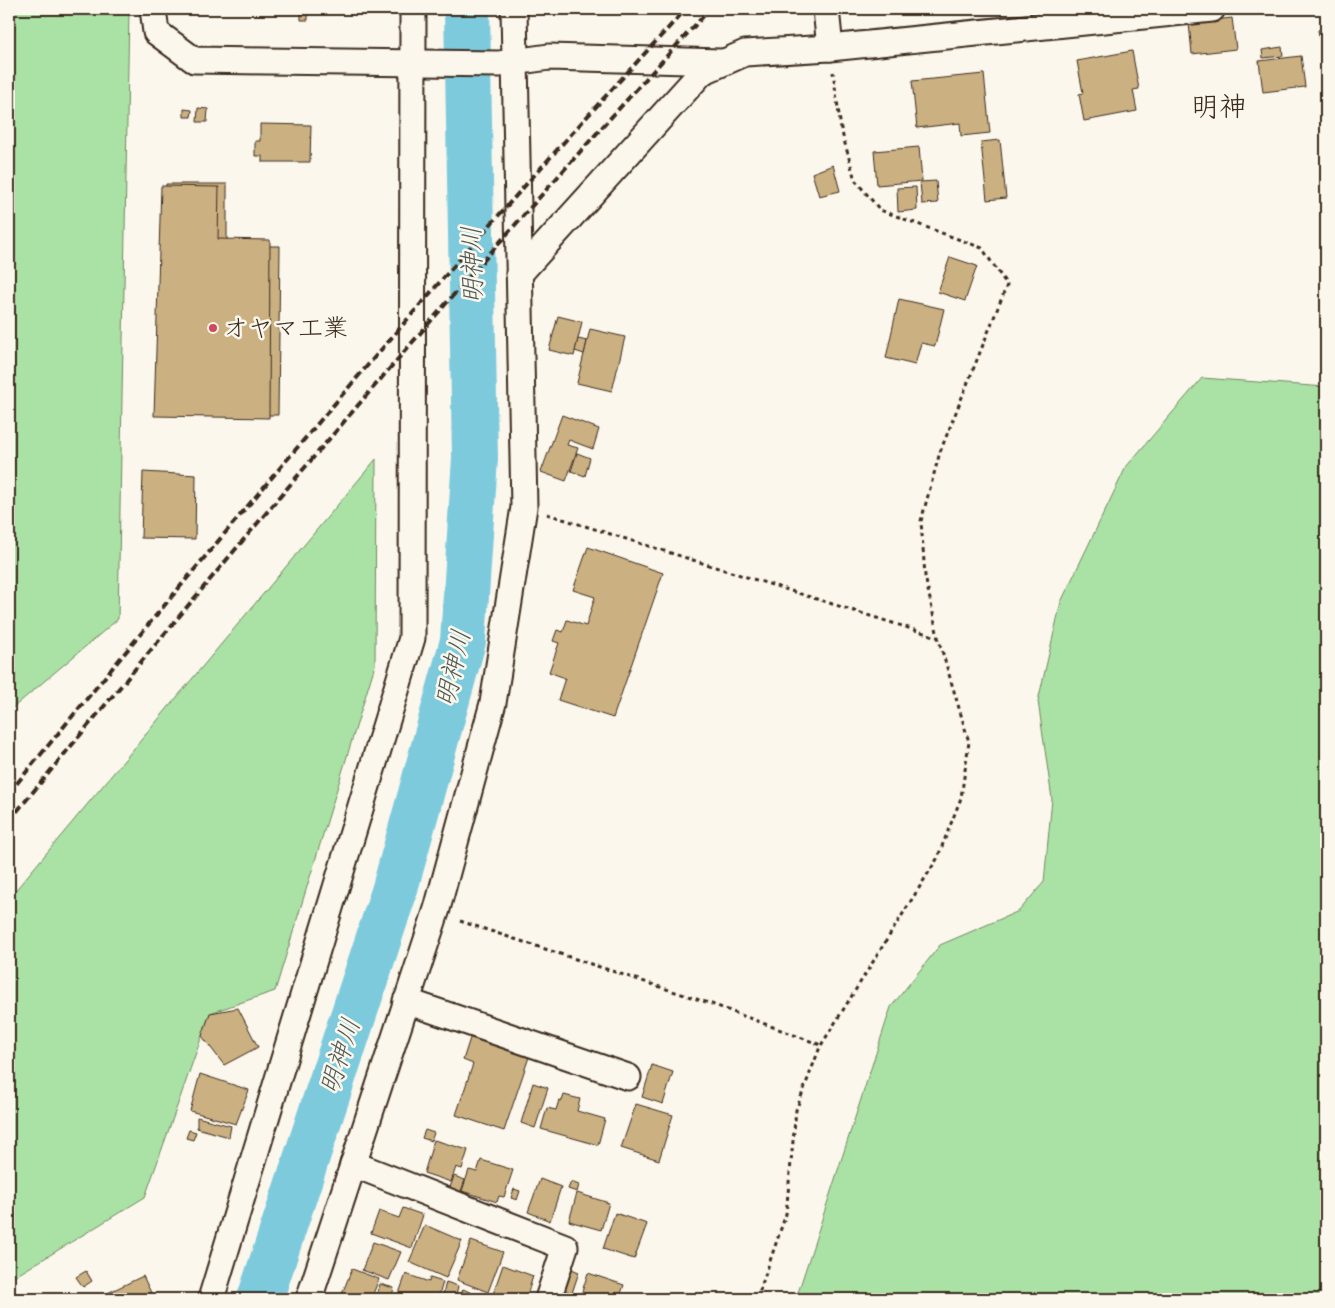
<svg xmlns="http://www.w3.org/2000/svg" width="1335" height="1308" font-family="Caveat,'Klee One',sans-serif">
<rect width="100%" height="100%" fill="#fbf7ec"/>
<filter id="ink" filterUnits="userSpaceOnUse"><feTurbulence type="fractalNoise" baseFrequency=".02" numOctaves="2"/><feDisplacementMap in="SourceGraphic" scale="10" xChannelSelector="R" yChannelSelector="G"/><feConvolveMatrix kernelMatrix="1 2 1 2 8 2 1 2 1" color-interpolation-filters="sRGB"/></filter>
<g filter="url(#ink)">
<g fill="#aae2a5" stroke="#728662">
<polygon points="9,9 129,9 118,619 9,711"/>
<polygon points="1202,378 1326,387 1326,1299 796,1299 891,1007 940,945 1019,911 1044,882 1052,799 1038,701 1061,602 1126,467"/>
<polygon points="376,459 375,665 275,991 210,1013 145,1197 9,1280 9,898"/>
</g>
<g fill="none" stroke-linecap="round" stroke-linejoin="round">
<polyline stroke="#7ecadd" stroke-width="46" points="260,1299 394,892 463,641 475,458 467,9"/>
</g>
<g fill="#cbb081" stroke="#3b2a1e">
<polygon points="187,9 258,9 187,10"/>
<polygon points="301,13 308,14 308,20 301,20"/>
<polygon points="1232,18 1236,49 1192,54 1189,23"/>
<polygon points="1326,28 1326,75 1325,75 1318,30"/>
<polygon points="1282,47 1283,56 1263,58 1262,50"/>
<polygon points="1132,51 1139,89 1133,90 1137,111 1084,121 1079,94 1083,93 1077,61"/>
<polygon points="1301,56 1305,87 1263,92 1259,61"/>
<polygon points="984,74 990,133 961,136 960,123 917,128 912,81"/>
<polygon points="198,108 208,109 207,122 197,122"/>
<polygon points="184,109 192,110 191,117 184,117"/>
<polygon points="260,124 311,125 310,162 262,162 262,156 255,156 255,141 260,141"/>
<polygon points="1000,140 1006,198 987,200 981,142"/>
<polygon points="919,147 922,181 877,185 874,151"/>
<polygon points="833,165 840,191 819,196 812,173"/>
<polygon points="936,181 938,203 922,204 920,182"/>
<polygon points="166,184 227,184 227,246 280,246 278,415 165,415"/>
<polygon points="161,186 219,187 218,239 270,240 269,418 154,416"/>
<polygon points="916,187 917,210 898,212 897,188"/>
<polygon points="950,257 977,266 965,301 938,292"/>
<polygon points="899,299 944,309 935,346 921,343 915,365 886,358"/>
<polygon points="558,316 582,322 574,356 549,350"/>
<polygon points="590,329 625,337 612,391 577,383"/>
<polygon points="578,339 587,341 584,354 575,351"/>
<polygon points="562,415 599,429 593,449 569,440 567,445 578,448 566,481 541,472"/>
<polygon points="577,453 590,458 585,476 571,471"/>
<polygon points="143,472 196,475 195,539 141,538"/>
<polygon points="588,547 663,573 613,718 558,700 565,678 549,672 559,643 553,641 557,630 563,632 567,620 586,626 595,597 573,590"/>
<polygon points="238,1008 258,1047 224,1065 202,1036 210,1013"/>
<polygon points="472,1032 531,1051 504,1131 456,1115 473,1064 463,1060"/>
<polygon points="652,1065 673,1072 663,1104 642,1097"/>
<polygon points="200,1074 249,1090 236,1124 190,1111"/>
<polygon points="533,1083 548,1088 535,1128 521,1123"/>
<polygon points="564,1095 580,1099 577,1111 605,1119 598,1145 541,1129 547,1108 556,1110 559,1100 562,1101"/>
<polygon points="636,1104 673,1115 659,1160 621,1148"/>
<polygon points="197,1117 231,1126 229,1137 197,1128"/>
<polygon points="189,1130 196,1132 193,1140 186,1138"/>
<polygon points="425,1130 434,1133 431,1141 422,1138"/>
<polygon points="434,1140 468,1150 462,1169 456,1167 451,1182 424,1173"/>
<polygon points="481,1160 513,1170 504,1197 499,1196 497,1202 462,1191 469,1170 477,1172"/>
<polygon points="454,1176 465,1180 458,1199 447,1196"/>
<polygon points="540,1179 561,1187 550,1221 528,1212"/>
<polygon points="571,1182 579,1185 577,1192 568,1189"/>
<polygon points="514,1189 520,1191 517,1200 511,1198"/>
<polygon points="577,1193 609,1203 601,1230 569,1221"/>
<polygon points="403,1208 423,1215 412,1248 371,1233 379,1211 399,1218"/>
<polygon points="615,1213 647,1224 634,1259 603,1249"/>
<polygon points="425,1225 462,1241 446,1278 409,1262"/>
<polygon points="471,1241 503,1252 488,1292 457,1280"/>
<polygon points="373,1242 401,1252 389,1280 362,1270"/>
<polygon points="503,1265 533,1276 526,1299 508,1299 493,1294"/>
<polygon points="564,1266 579,1272 572,1293 556,1287"/>
<polygon points="352,1269 379,1279 371,1299 340,1299"/>
<polygon points="86,1271 92,1281 83,1287 76,1277"/>
<polygon points="588,1273 624,1285 619,1299 580,1298"/>
<polygon points="406,1274 429,1282 430,1278 443,1282 438,1299 397,1299"/>
<polygon points="143,1276 154,1299 95,1299"/>
<polygon points="446,1282 458,1286 455,1299 442,1299"/>
<polygon points="380,1284 394,1288 391,1299 376,1299"/>
<polygon points="463,1289 485,1299 460,1299"/>
</g>
<g fill="none" stroke-linecap="round" stroke-linejoin="round">
<g stroke="#3b2a1e" stroke-width="29">
<g id="minor">
<polyline points="153,9 156,32 194,60 499,64 549,57 721,62"/>
<polyline points="826,9 830,48"/>
<polyline points="519,274 702,72 745,53 830,48 1212,9"/>
<polyline points="406,1001 628,1077"/>
<polyline points="353,1164 565,1247 548,1299"/>
<polyline points="211,1299 412,638 413,9"/>
<polyline points="309,1299 437,909 493,703 524,507 514,9"/>
</g>
</g>
<g stroke="#3b2a1e" stroke-width="3" stroke-dasharray="4 4" stroke-linecap="butt">
<polyline points="547,514 937,637"/>
<polyline points="460,921 709,1003 821,1045"/>
<polyline points="757,1299 786,1214 796,1110 820,1047 937,859 961,798 969,742 938,637 925,576 921,521 940,452 1007,285 982,248 880,210 855,180 841,129 833,72"/>
</g>
<use href="#minor" stroke="#fbf7ec" stroke-width="25"/>
<g stroke="#3b2a1e" stroke-width="4" stroke-dasharray="8 4" stroke-linecap="butt">
<path d="M9,793C229,526 450,262 686,9"/>
<path d="M9,821C237,545 467,272 710,9"/>
</g>
</g>
</g>
<circle fill="#d1495b" stroke="#fbf7ec" stroke-width="2" cx="213" cy="328" r="5"/>
<g text-anchor="middle" dominant-baseline="central" stroke-width="5" stroke-linejoin="round" paint-order="stroke">
<g font-size="25" fill="#3b2a1e" stroke="#fbf7ec" text-anchor="start">
<text x="223" y="328">オヤマ工業</text>
</g>
<g font-size="26" font-style="italic" fill="#4f5a57" stroke="#fbf7ec">
<text transform="translate(472 265) rotate(-91)">明神川</text>
<text transform="translate(453 668) rotate(-77)">明神川</text>
<text transform="translate(340 1056) rotate(-72)">明神川</text>
</g>
<g font-size="28" fill="#3b2a1e" stroke="#fbf7ec">
<text x="1219" y="106">明神</text>
</g>
</g>
<rect width="1335" height="1308" fill="none" stroke="#fbf7ec" stroke-width="30"/>
<rect x="15" y="15" width="1305" height="1278" fill="none" stroke="#3b2a1e" stroke-width="2" filter="url(#ink)"/>
</svg>
